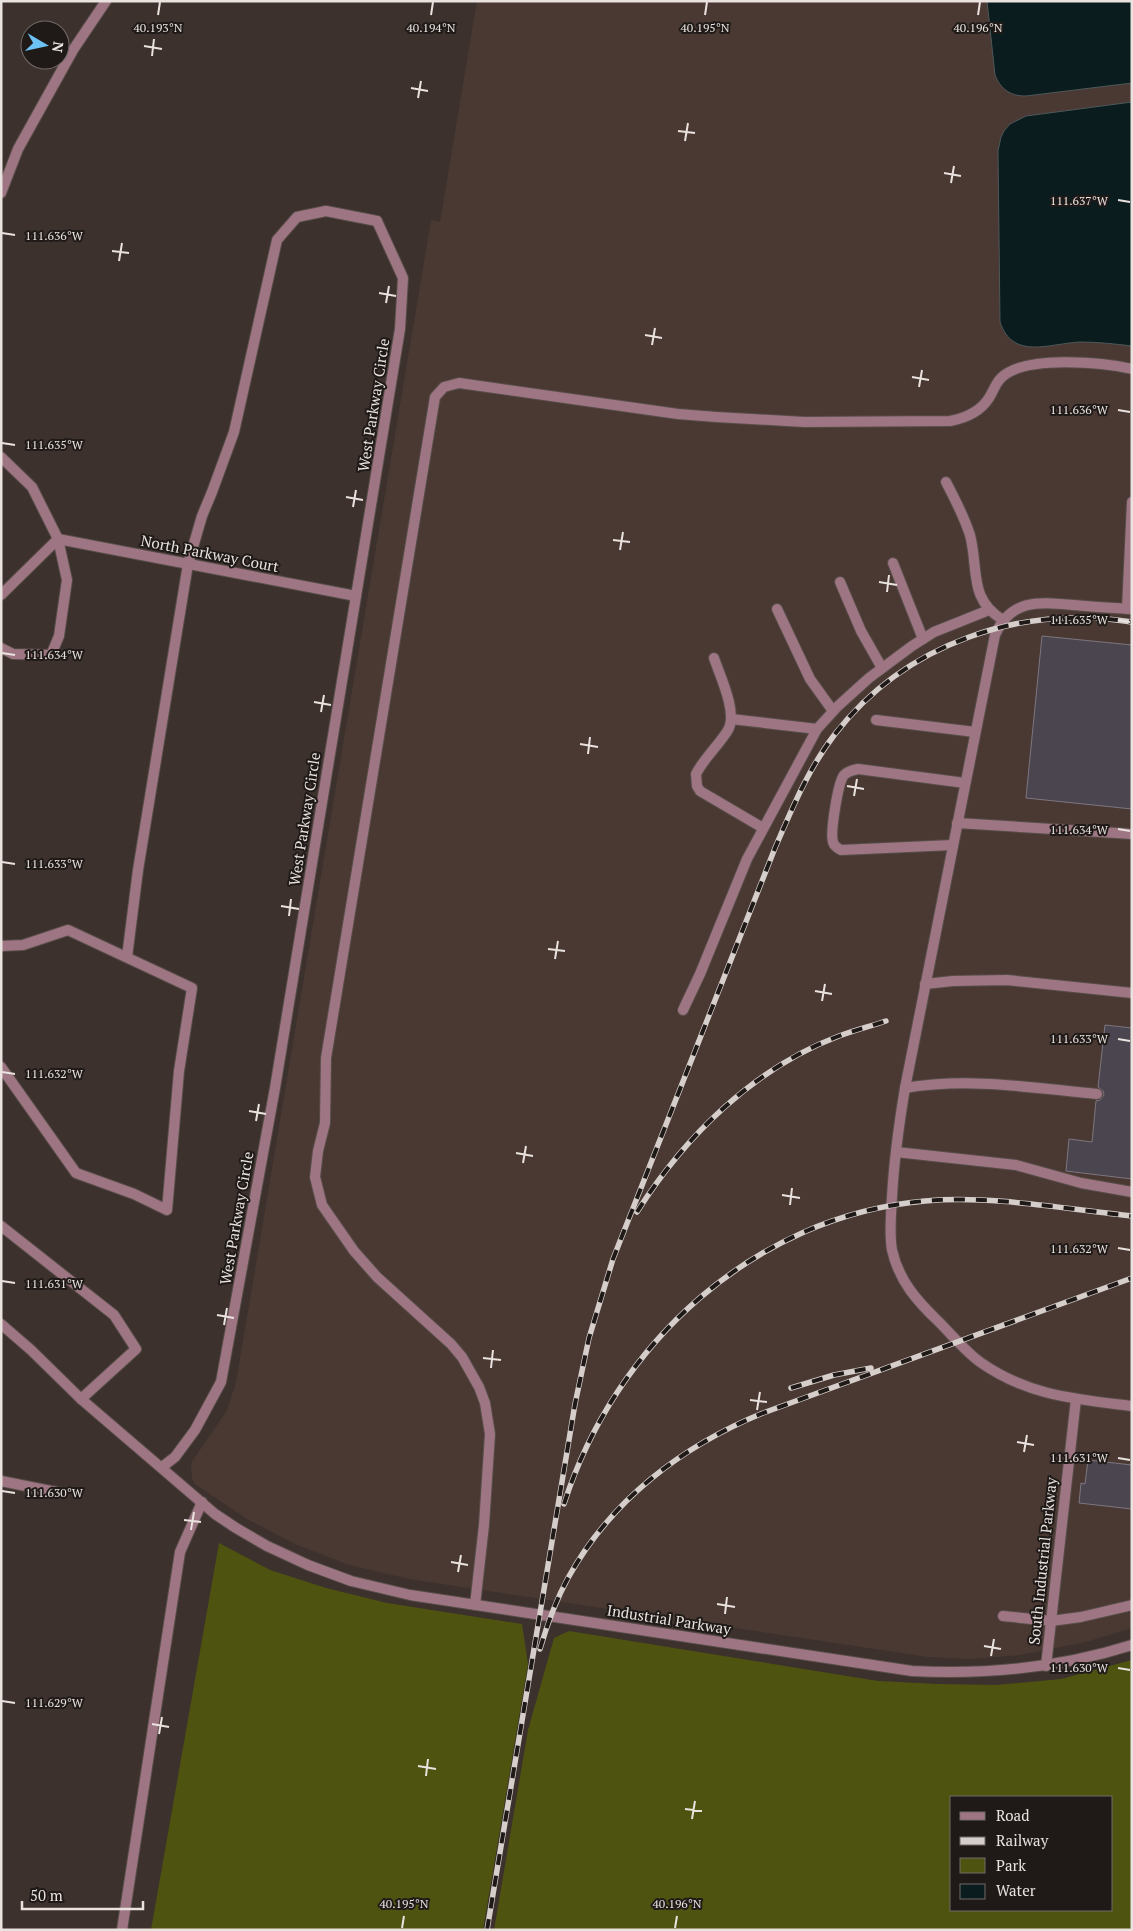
<svg xmlns="http://www.w3.org/2000/svg" width="1133" height="1931" font-family="'PT Serif',serif">
<rect width="100%" height="100%" fill="#3c312d"/>
<polygon fill="#4a3933" points="477,1 1132,1 1132,1628 1086,1642 1020,1655 970,1659 928,1657 409,1579 349,1565 295,1544 247,1519 195,1484 192,1479 191,1463 226,1412 236,1383 431,220 440,222"/>
<g fill="#4e540f" fill-rule="evenodd">
<polygon points="219,1543 270,1570 326,1588 387,1603 522,1624 528,1664 483,1930 151,1930"/>
<path d="M569,1631L878,1681L937,1684L996,1685L1061,1679L1132,1660V1930H494L528,1730L554,1638ZM952,1797H1112V1910H952Z"/>
</g>
<g fill="#0b1c1f" stroke="#4e5759">
<path d="M987,1H1132V83L1026,96C1011,96 1001,90 995,75Z"/>
<path d="M1132,102V346C1115,344 1098,342 1081,342C1050,343 1013,361 1000,322L998,151L1001,137L1004,131L1010,124L1026,116Z"/>
</g>
<g fill="#4b454f" stroke="#7d7680">
<polygon points="1042,636 1132,645 1132,809 1026,798"/>
<polygon points="1105,1025 1132,1028 1132,1179 1066,1171 1069,1139 1092,1142 1096,1101 1100,1100 1104,1095 1103,1091 1098,1087"/>
<polygon points="1088,1460 1132,1465 1132,1509 1079,1503 1081,1483 1085,1484"/>
</g>
<g fill="none" stroke-linecap="round" stroke-linejoin="round">
<g stroke="#584d49" stroke-width="12">
<g id="service">
<polyline points="1,193 18,149 73,50 106,1"/>
<polyline points="1,457 32,487 58,539 67,580 59,636 51,655 13,654 1,648"/>
<path d="M946,482C955,499 964,517 970,535C979,569 968,599 1003,620"/>
<polyline points="893,563 923,639"/>
<polyline points="840,582 861,631 882,668"/>
<polyline points="1,595 58,539"/>
<polyline points="777,609 810,679 833,711"/>
<polyline points="1127,609 1132,502"/>
<path d="M1132,609C1112,608 1093,607 1074,605C1040,602 1011,598 995,635L905,1088C899,1124 894,1160 892,1197C891,1215 889,1233 892,1250C899,1281 917,1301 939,1322C952,1335 965,1351 980,1362C1028,1396 1076,1399 1132,1406"/>
<path d="M714,658C720,676 738,713 728,730C719,745 704,758 696,774L697,786L700,791L763,828"/>
<polyline points="731,719 817,729"/>
<polyline points="876,720 975,732"/>
<polyline points="957,823 1132,834"/>
<path d="M953,845L841,850C837,848 834,846 833,842C830,833 838,782 844,775C848,771 853,770 858,769L965,783"/>
<polyline points="1,946 23,945 68,930 192,988 179,1071 167,1210 134,1194 76,1173 1,1067"/>
<polyline points="127,957 138,870 188,564 202,516 212,492 234,432 277,240 297,217 326,211 377,221"/>
<polyline points="925,984 953,981 1007,980 1132,993"/>
<polyline points="683,1010 700,974 747,859 817,729 838,706 869,678 912,646 934,632 989,610"/>
<path d="M905,1088C969,1077 1033,1088 1097,1094"/>
<polyline points="896,1152 1016,1165 1081,1183 1132,1192"/>
<polyline points="1,1226 114,1315 136,1349 81,1399"/>
<polyline points="1,1481 56,1492"/>
<path d="M475,1605L484,1525L489,1449L490,1434L485,1403L479,1387L462,1357L451,1344L377,1277L354,1251L322,1205L315,1177L318,1151L325,1123L326,1058L435,397L444,387L459,383L678,414L716,417L804,422L950,421C966,418 980,412 989,398C993,392 995,384 1001,378C1023,355 1102,362 1132,369"/>
<polyline points="1003,1616 1051,1621 1081,1617 1132,1605"/>
<polyline points="1046,1666 1076,1399"/>
<polyline points="122,1930 180,1552 202,1502"/>
</g>
</g>
<g stroke="#584d49" stroke-width="12">
<g id="minor">
<polyline points="58,539 356,596"/>
<polyline points="162,1467 175,1457 195,1430 221,1382 275,1088 400,329 403,278 377,221"/>
</g>
</g>
<g stroke="#584d49" stroke-width="12">
<path id="tertiary" d="M1,1324L31,1350L81,1399L215,1514L236,1528L267,1546L308,1565L351,1581L410,1595L912,1671C987,1675 1059,1668 1132,1645"/>
</g>
<use href="#service" stroke="#9e7683" stroke-width="10"/>
<use href="#minor" stroke="#9e7683" stroke-width="10"/>
<use href="#tertiary" stroke="#9e7683" stroke-width="10"/>
<g stroke="#d5cecb" stroke-width="5.5">
<g id="rail">
<path d="M637,1212C685,1136 754,1068 839,1036C855,1030 871,1026 886,1021"/>
<polyline points="791,1388 834,1375 871,1368"/>
<path d="M564,1504C615,1344 754,1216 925,1201C991,1195 1065,1209 1132,1216"/>
<path d="M540,1649C547,1625 556,1600 568,1578C611,1500 682,1446 763,1413L1132,1278"/>
<path d="M487,1930L575,1404L589,1338L613,1259L775,848C792,809 808,769 835,734C905,644 1020,604 1132,622"/>
</g>
</g>
<use href="#rail" stroke="#1f1a18" stroke-width="4" stroke-dasharray="11" stroke-linecap="butt"/>
</g>
<path fill="none" stroke="#e9e2df" stroke-width="2" d="M158,15L160,2M431,15L433,2M705,15L707,2M978,15L980,2M144,46L162,49M152,56L154,39M411,88L428,91M418,98L421,81M678,131L695,133M685,141L688,123M944,173L961,176M951,183L954,166M1118,200L1130,202M2,233L15,235M112,251L129,253M119,261L122,243M379,293L396,296M386,303L389,286M645,335L662,338M652,345L655,328M912,377L929,380M919,387L922,370M1118,410L1130,412M2,443L15,445M346,497L363,500M353,507L356,490M613,540L630,542M620,550L623,532M879,582L897,585M887,592L889,575M1118,620L1130,622M2,653L15,655M314,702L331,705M321,712L324,695M580,744L598,747M588,754L590,737M847,786L864,789M854,796L857,779M1118,829L1130,831M2,862L15,864M281,906L299,909M289,916L291,899M548,949L565,951M555,959L558,941M815,991L832,994M822,1001L825,984M1118,1039L1130,1041M2,1072L15,1074M249,1111L266,1114M256,1121L259,1104M516,1153L533,1156M523,1163L526,1146M782,1195L800,1198M790,1205L792,1188M1118,1248L1130,1250M2,1281L15,1283M217,1315L234,1318M224,1325L227,1308M483,1358L501,1360M491,1368L493,1350M750,1400L767,1402M757,1410L760,1392M1017,1442L1034,1445M1024,1452L1027,1435M1118,1458L1130,1460M2,1491L15,1493M184,1520L201,1522M191,1530L194,1512M451,1562L468,1565M458,1572L461,1555M717,1604L735,1607M725,1614L727,1597M984,1646L1001,1649M991,1656L994,1639M1118,1668L1130,1670M2,1701L15,1703M152,1724L169,1727M159,1734L162,1717M418,1766L436,1769M426,1776L428,1759M685,1809L702,1811M692,1819L695,1801M402,1928L404,1916M675,1928L677,1916"/>
<g text-anchor="middle" dominant-baseline="central" stroke-width="4" stroke-linejoin="round" paint-order="stroke">
<g font-size="15" fill="#e9e2df" stroke="#1f1a18">
<text transform="translate(373 405) rotate(-81)">West Parkway Circle</text>
<text transform="translate(210 553) rotate(11)">North Parkway Court</text>
<text transform="translate(304 819) rotate(-81)">West Parkway Circle</text>
<text transform="translate(236 1218) rotate(-80)">West Parkway Circle</text>
<text transform="translate(1042 1561) rotate(-84)">South Industrial Parkway</text>
<text transform="translate(669 1619) rotate(9)">Industrial Parkway</text>
</g>
</g>
<g font-size="12" text-anchor="middle" fill="#e9e2df" stroke="#1f1a18" stroke-width="4" stroke-linejoin="round" paint-order="stroke">
<text x="158" y="32">40.193°N</text>
<text x="431" y="32">40.194°N</text>
<text x="705" y="32">40.195°N</text>
<text x="978" y="32">40.196°N</text>
<text x="1079" y="205">111.637°W</text>
<text x="54" y="240">111.636°W</text>
<text x="1079" y="414">111.636°W</text>
<text x="54" y="449">111.635°W</text>
<text x="1079" y="624">111.635°W</text>
<text x="54" y="659">111.634°W</text>
<text x="1079" y="834">111.634°W</text>
<text x="54" y="868">111.633°W</text>
<text x="1079" y="1043">111.633°W</text>
<text x="54" y="1078">111.632°W</text>
<text x="1079" y="1253">111.632°W</text>
<text x="54" y="1288">111.631°W</text>
<text x="1079" y="1462">111.631°W</text>
<text x="54" y="1497">111.630°W</text>
<text x="1079" y="1672">111.630°W</text>
<text x="54" y="1707">111.629°W</text>
<text x="404" y="1908">40.195°N</text>
<text x="677" y="1908">40.196°N</text>
</g>
<rect width="1133" height="1931" fill="none" stroke="#e9e2df" stroke-width="5"/>
<rect x="950" y="1796" width="162" height="115" fill="#1f1a18" stroke="#706a68"/>
<rect x="960" y="1812" width="25" height="8" fill="#9e7683" stroke="#706a68"/>
<text x="996" y="1821" font-size="15" fill="#e9e2df">Road</text>
<rect x="960" y="1837" width="25" height="8" fill="#d5cecb" stroke="#706a68"/>
<text x="996" y="1846" font-size="15" fill="#e9e2df">Railway</text>
<rect x="960" y="1858" width="25" height="15" fill="#4e540f" stroke="#706a68"/>
<text x="996" y="1871" font-size="15" fill="#e9e2df">Park</text>
<rect x="960" y="1884" width="25" height="15" fill="#0b1c1f" stroke="#706a68"/>
<text x="996" y="1896" font-size="15" fill="#e9e2df">Water</text>
<g transform="translate(45 45) rotate(99)"><circle r="24" fill="#1f1a18" stroke="#706a68"/>
<path d="M0-4L9 19L0 12L-9 19Z" fill="#6cc2f3"/>
<text y="-8" font-size="14" font-weight="bold" text-anchor="middle" fill="#e9e2df">N</text>
</g>
<path d="M22 1901v8h121v-8" fill="none" stroke="#e9e2df" stroke-width="2.5"/>
<text x="30" y="1901" font-size="15" fill="#e9e2df" stroke="#1f1a18" stroke-width="4" paint-order="stroke">50 m</text>
</svg>
